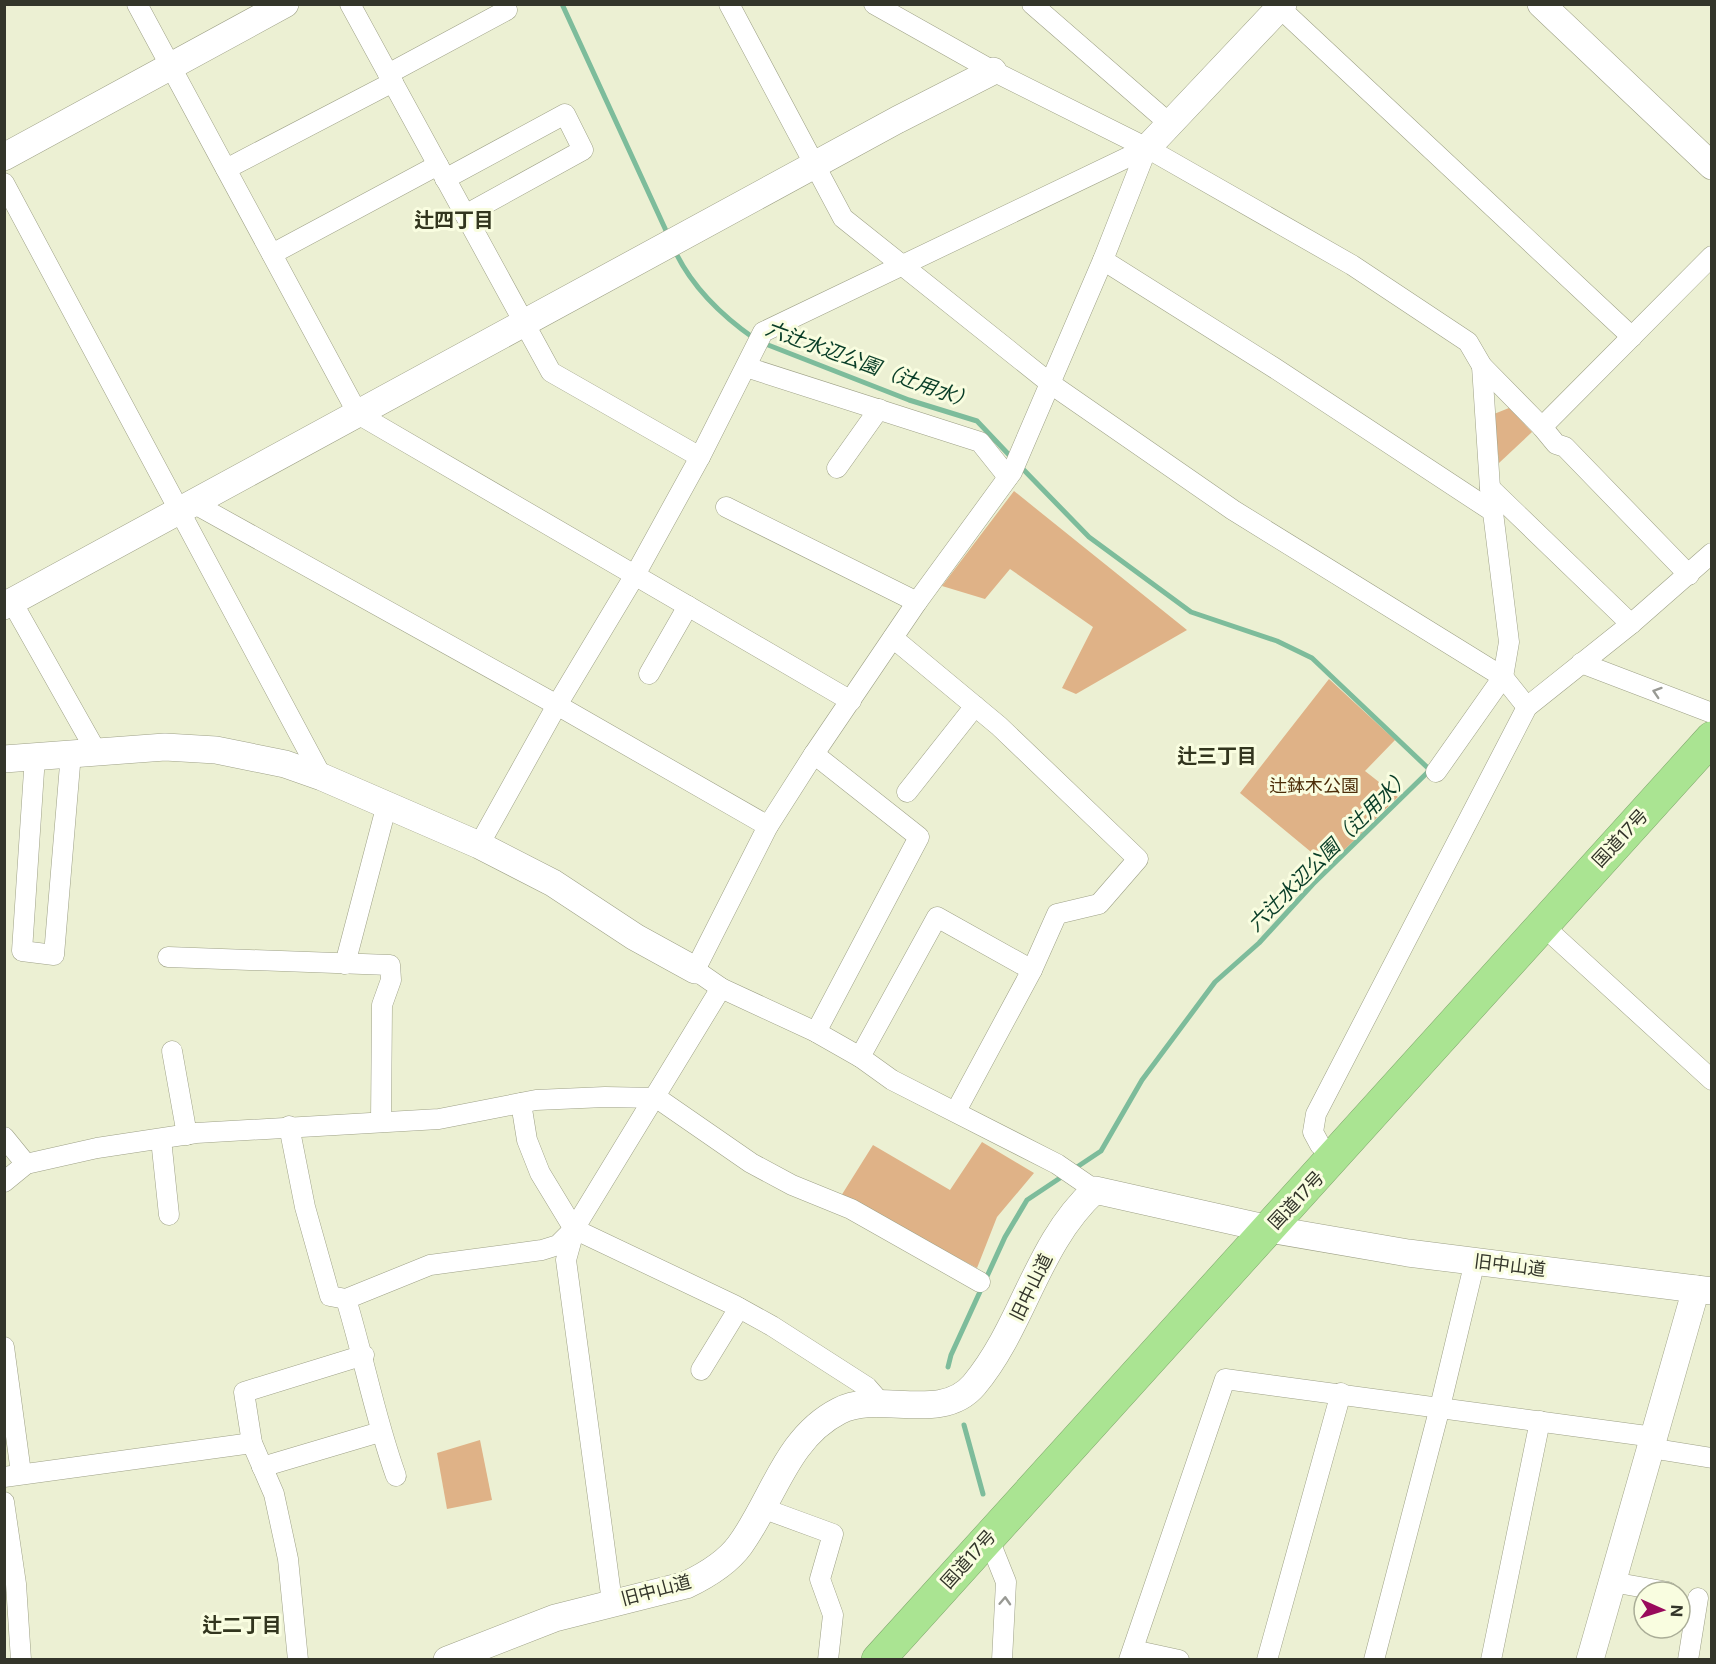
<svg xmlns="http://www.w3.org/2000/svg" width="1716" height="1664" font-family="Inter,'Noto Sans JP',sans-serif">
<rect width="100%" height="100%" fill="#ecf0d3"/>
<g fill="#dfb287">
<polygon points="1509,408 1532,432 1499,463 1494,414"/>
<polygon points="1014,491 1187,630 1076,694 1062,688 1093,627 1010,569 985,599 942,586"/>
<polygon points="1329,679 1395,740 1365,771 1398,797 1328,866 1240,793"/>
<polygon points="982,1142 1034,1173 997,1217 977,1268 841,1196 873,1145 950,1190"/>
<polygon points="480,1440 492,1500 447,1509 437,1453"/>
</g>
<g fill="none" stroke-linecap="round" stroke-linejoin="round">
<g stroke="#7dbc9b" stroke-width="5">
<polyline points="562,4 668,235"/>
<path d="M674,249C691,286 722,316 755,339"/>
<polyline points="763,343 909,400 977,421 1012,458"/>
<polyline points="1019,465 1089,537 1191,612 1277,641 1312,658 1430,770 1313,884 1259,943 1215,982 1142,1080 1101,1151 1074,1169"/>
<polyline points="948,1367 951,1355 1005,1237 1027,1200 1066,1174"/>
<polyline points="964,1425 983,1494"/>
</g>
<g stroke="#9ea187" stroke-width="21">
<g id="street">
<polyline points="137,4 358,414 851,701"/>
<polyline points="350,4 551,372 700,457"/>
<polyline points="729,4 843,218 1051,384 1233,510 1503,677 1527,707"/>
<polyline points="874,4 993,71 1147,148 1352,265 1468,342 1482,366 1542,427 1712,256"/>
<polyline points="1032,4 1170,124"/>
<polyline points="1280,8 1632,337"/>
<polyline points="388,74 507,10"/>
<polyline points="226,169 393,82"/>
<polyline points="445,179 565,114 583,150 465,215"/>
<polyline points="4,183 322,777"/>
<polyline points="272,254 438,165"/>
<polyline points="1103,260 1273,367 1492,511"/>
<polyline points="746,367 980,442 1008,477"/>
<polyline points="1542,427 1556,444 1565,447 1689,575"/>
<polyline points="837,468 879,409"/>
<polyline points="1490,488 1631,624"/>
<polyline points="195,504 557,705 768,826"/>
<polyline points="726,507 917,602"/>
<polyline points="12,602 96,751"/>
<polyline points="893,638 999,726 1138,859 1099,904 1057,914 1032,970 956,1111"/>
<polyline points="1581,663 1712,713"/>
<polyline points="649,674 688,606"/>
<polyline points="814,754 919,837 816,1032"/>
<polyline points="35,756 22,951 54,955 71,753"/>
<polyline points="1436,772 1503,677 1509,642 1490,488 1482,366"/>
<polyline points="907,792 975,706"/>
<polyline points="479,845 557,705 635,575 700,457 763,332 1147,148"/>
<polyline points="1541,924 1712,1080"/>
<polyline points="168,957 390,965 391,980 382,1005 381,1122"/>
<polyline points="345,964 387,804"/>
<polyline points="172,1051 187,1135"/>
<polyline points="860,1057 937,917 1032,970"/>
<polyline points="521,1103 527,1140 540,1173 574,1229 734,1305 772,1326 867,1387 881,1403"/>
<polyline points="289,1126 305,1207 330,1296 346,1299 430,1265 542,1250 558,1245 574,1229 721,988"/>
<polyline points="4,1137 26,1164"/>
<polyline points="161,1139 169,1215"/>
<polyline points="1337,1155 1320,1145 1313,1132 1316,1114 1527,707 1631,624 1712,553"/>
<polyline points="4,1182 26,1164 97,1148 196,1133 439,1119 536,1100 605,1097 657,1098 751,1163 792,1185 851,1209 980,1282"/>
<polyline points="1095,1190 1057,1164 892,1080 860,1057 816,1032 721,988 695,970 768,826 814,754 917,602 1012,472 1103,260 1147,148"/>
<polyline points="574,1231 566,1260 612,1602"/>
<path d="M346,1299C364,1358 375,1418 396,1476"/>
<polyline points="4,1347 21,1473"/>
<polyline points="701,1370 739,1308"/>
<polyline points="1650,1448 1712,1458"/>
<polyline points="262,1467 380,1432"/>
<polyline points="4,1477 252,1443"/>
<polyline points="4,1502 16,1584 21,1660"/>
<polyline points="762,1508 833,1534 820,1579 833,1615 828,1660"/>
<polyline points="988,1537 1006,1582 1002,1660"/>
<polyline points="1612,1582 1668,1592"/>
<polyline points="1133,1650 1179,1660"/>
<polyline points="298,1660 288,1559 274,1494 252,1443 244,1392 364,1355"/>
<polyline points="1129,1660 1225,1379 1654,1437"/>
<polyline points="1267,1660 1341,1393"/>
<polyline points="1374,1660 1440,1407 1475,1261"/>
<polyline points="1491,1660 1540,1421"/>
<polyline points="1688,1660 1698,1598"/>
</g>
</g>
<g stroke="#9ea187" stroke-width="28">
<g id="secondary">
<polyline points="1541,4 1712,166"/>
<polyline points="1147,148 1283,4"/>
<polyline points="4,157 285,4"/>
<polyline points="4,606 897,120 993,71"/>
<polyline points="4,759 165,747 216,750 285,764 322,777 479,845 553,883 635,937 695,970"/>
<path d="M447,1660L555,1618L686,1585C707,1575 727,1563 740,1545C773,1500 786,1438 839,1411C879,1390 941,1424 974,1385C1024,1325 1036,1244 1095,1190L1269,1229L1408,1253L1712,1291"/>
<polyline points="1590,1660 1696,1289"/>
</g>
</g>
<g stroke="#80a76e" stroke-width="34">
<polyline id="highway" points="878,1660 1712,738"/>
</g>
<use href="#street" stroke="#fff" stroke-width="20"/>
<use href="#secondary" stroke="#fff" stroke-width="27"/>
<use href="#highway" stroke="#aae492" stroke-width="33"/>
</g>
<defs><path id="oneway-chevron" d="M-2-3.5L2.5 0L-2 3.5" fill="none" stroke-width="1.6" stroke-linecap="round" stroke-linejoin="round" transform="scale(1.5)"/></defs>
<g stroke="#999a94">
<use href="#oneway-chevron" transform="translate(1657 692) rotate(-162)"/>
<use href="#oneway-chevron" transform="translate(1005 1601) rotate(-87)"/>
</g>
<g text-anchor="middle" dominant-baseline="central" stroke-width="6" stroke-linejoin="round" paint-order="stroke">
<g font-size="18" fill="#4d2e0a" stroke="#f9fde0">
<text x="1314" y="785">辻鉢木公園</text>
</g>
<g font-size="18" fill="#33352a" stroke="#f9fde0">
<text transform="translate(1620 838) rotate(-47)">国道17号</text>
<text transform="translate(1296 1200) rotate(-47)">国道17号</text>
<text transform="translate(1510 1265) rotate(7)">旧中山道</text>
<text transform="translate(1031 1287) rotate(-64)">旧中山道</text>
<text transform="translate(968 1559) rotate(-48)">国道17号</text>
<text transform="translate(656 1590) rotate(-15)">旧中山道</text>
</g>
<g font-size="20" font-weight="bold" fill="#32351e" stroke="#f9fde0">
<text x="454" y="220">辻四丁目</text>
<text x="1217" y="756">辻三丁目</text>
<text x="242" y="1625">辻二丁目</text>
</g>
<g font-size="20" font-style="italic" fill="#083d27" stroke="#f9fde0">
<text transform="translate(870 365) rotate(20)">六辻水辺公園（辻用水）</text>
<text transform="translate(1329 850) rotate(-45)">六辻水辺公園（辻用水）</text>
</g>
</g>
<rect width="1716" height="1664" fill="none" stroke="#33352a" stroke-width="12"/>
<g transform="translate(1662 1610) rotate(93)"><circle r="28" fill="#f9fde0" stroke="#aaad97" stroke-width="1.5"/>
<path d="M0-4.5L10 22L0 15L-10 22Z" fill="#990a5c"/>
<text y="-9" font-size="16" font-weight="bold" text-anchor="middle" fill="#33352a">N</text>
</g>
</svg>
